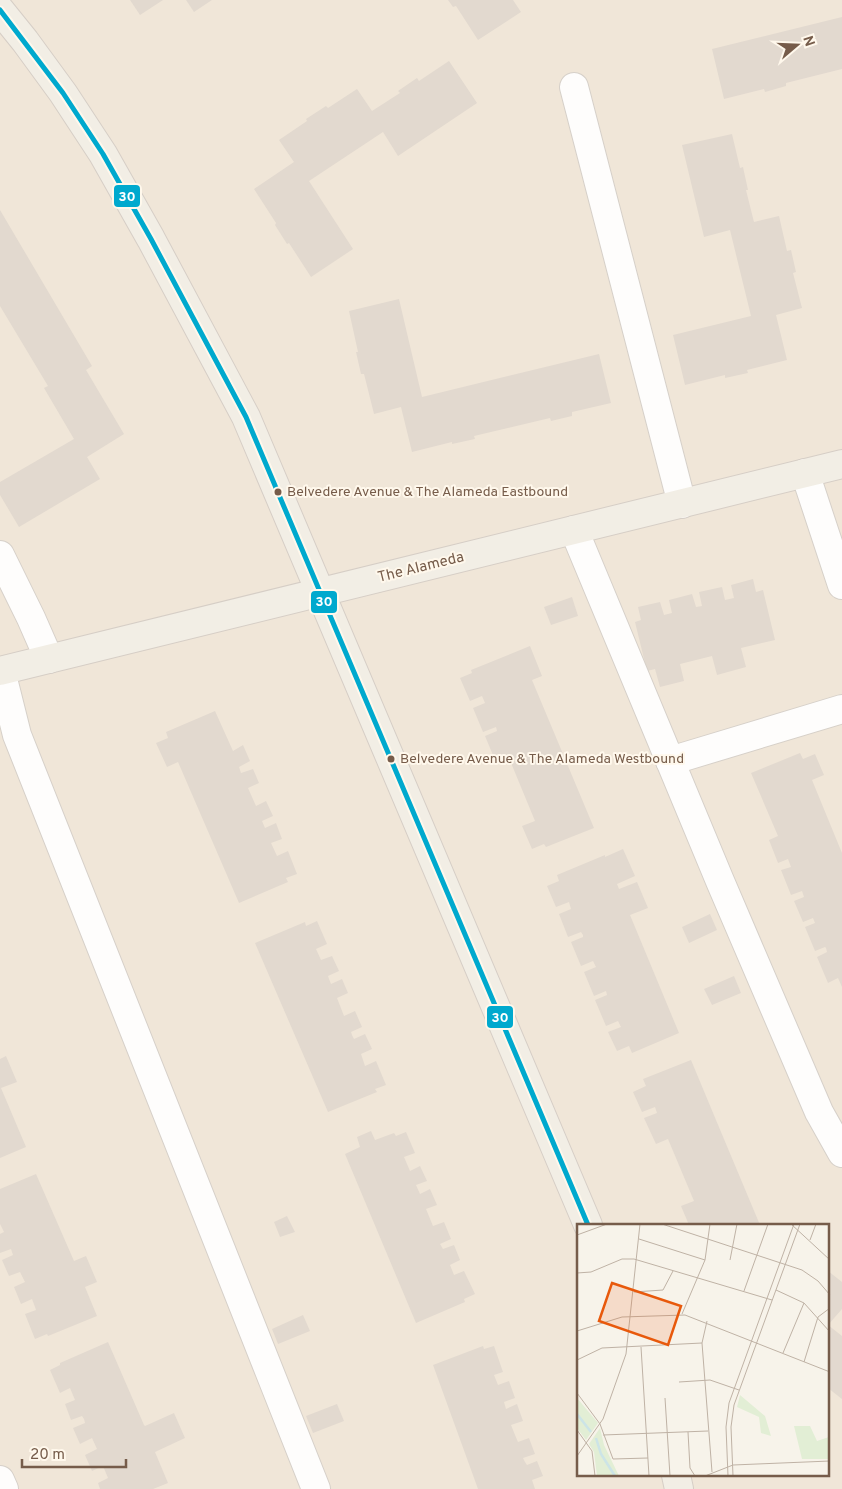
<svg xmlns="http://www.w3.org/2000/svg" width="842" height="1489" font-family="Overpass,sans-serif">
<rect width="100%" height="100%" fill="#f7f3ea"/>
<path fill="#f0e6d8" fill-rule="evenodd" d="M0,0H842V1489H0ZM578,1225H828V1475H578Z"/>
<g fill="#e2d9cf">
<polygon points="130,0 163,0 140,15"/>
<polygon points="186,0 212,0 194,12"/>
<polygon points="448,0 513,0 521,12 478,40 456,6 453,7"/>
<polygon points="842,17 842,69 786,83 786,86 765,92 764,89 724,99 712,49"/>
<polygon points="449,61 477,103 398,156 383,132 309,181 353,249 311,277 289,243 287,244 275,225 276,223 254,189 294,162 279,140 307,121 306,119 326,106 328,108 357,89 372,111 400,93 398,91 417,78 419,81"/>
<polygon points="732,134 740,168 743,167 748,190 746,190 754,222 779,216 787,251 791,250 796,272 793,273 802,308 776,315 787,360 747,370 748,373 725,378 725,375 685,385 673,335 751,316 730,230 704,237 682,145"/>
<polygon points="0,210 92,366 86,370 124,434 87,457 100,479 19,527 0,495 0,482 74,439 44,388 48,386 0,306"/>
<polygon points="399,299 422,397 599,354 611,403 572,412 572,416 551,421 550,418 474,436 475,439 452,444 452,442 412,452 401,407 374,414 364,374 361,374 356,352 358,352 349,311"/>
<polygon points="753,579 756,592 763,590 775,640 741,648 746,667 717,675 712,656 680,664 684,681 660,687 655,669 647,671 635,622 641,620 638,607 660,602 664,615 672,613 669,600 692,594 696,607 702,606 699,592 722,587 725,600 734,598 731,585"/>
<polygon points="572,597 578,616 551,625 544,607"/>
<polygon points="530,646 542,676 532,680 594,828 546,847 544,844 532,849 522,826 535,821 509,758 507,755 495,760 485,736 497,731 496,727 483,732 473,708 485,703 482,696 470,701 460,678 472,673 471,670"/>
<polygon points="215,711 233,751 243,745 250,761 239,767 241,773 253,769 259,783 248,788 256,806 266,801 273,816 262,821 265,828 276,823 282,839 271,843 277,856 288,851 297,874 286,878 288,882 239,903 178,762 167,767 156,743 168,738 166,732"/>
<polygon points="800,753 803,759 815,754 824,775 812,780 842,853 842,987 838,978 828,983 817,957 827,952 826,948 825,947 815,951 805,927 815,923 813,918 803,922 794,901 804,897 802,891 791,895 781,870 791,867 788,859 778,863 769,840 778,836 751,773"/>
<polygon points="623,849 635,876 617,884 619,889 637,882 648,908 630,915 679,1033 632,1053 629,1046 617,1051 608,1032 621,1027 618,1021 606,1026 595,1000 607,995 606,991 594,996 584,972 596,967 593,961 581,966 571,942 583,937 583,935 581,932 568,937 559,914 571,909 569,902 556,907 547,886 559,881 557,875 605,855 605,857"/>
<polygon points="710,914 717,930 689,943 682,927"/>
<polygon points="317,921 327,944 316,949 321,960 332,956 339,971 328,976 329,979 331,984 342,979 348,993 337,998 344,1016 355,1011 362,1027 351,1032 352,1035 354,1039 365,1034 372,1049 361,1054 365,1066 376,1061 386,1085 375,1089 377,1092 328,1112 255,943 305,922 306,926"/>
<polygon points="734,976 741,993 712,1005 704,989"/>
<polygon points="6,1056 17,1082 1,1088 26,1147 0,1158 0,1059"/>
<polygon points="691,1060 716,1120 760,1225 704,1225 704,1224 689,1225 681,1206 694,1201 668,1139 656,1144 644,1118 657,1113 655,1107 642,1112 633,1092 646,1086 643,1079"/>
<polygon points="371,1131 375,1140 394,1133 396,1136 406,1132 415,1153 404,1157 410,1171 420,1166 427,1181 416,1185 420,1194 430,1189 437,1205 426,1209 433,1226 444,1222 451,1239 440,1244 443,1249 454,1245 460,1260 450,1265 454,1275 464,1271 475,1294 464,1299 465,1302 416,1323 345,1154 360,1147 357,1137"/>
<polygon points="36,1174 74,1261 86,1256 97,1282 85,1287 97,1316 48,1336 47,1334 35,1339 25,1314 36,1310 35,1307 32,1299 21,1304 14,1287 25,1282 20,1272 9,1276 2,1260 13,1255 11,1249 0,1253 0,1234 4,1232 0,1224 0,1189"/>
<polygon points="287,1216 295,1232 280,1237 274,1222"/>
<polygon points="828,1271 842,1282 842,1309 828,1325 842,1336 842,1399 828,1388"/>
<polygon points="303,1315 310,1331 278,1344 272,1329"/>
<polygon points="108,1342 144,1425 145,1426 174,1413 185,1438 155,1452 168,1483 153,1489 100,1489 98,1483 108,1478 103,1466 92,1471 85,1455 97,1449 92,1438 80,1444 73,1428 85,1423 84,1419 82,1416 71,1420 65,1404 75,1400 70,1388 60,1393 50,1370 60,1365 60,1363"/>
<polygon points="483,1346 484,1349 494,1346 503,1372 494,1375 498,1385 509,1381 515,1398 504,1402 506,1409 517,1404 523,1421 511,1425 515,1435 518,1442 529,1438 535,1454 523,1458 525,1462 527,1465 537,1461 543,1476 532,1480 535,1489 478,1489 433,1365"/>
<polygon points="337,1404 344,1421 313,1433 306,1416"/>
</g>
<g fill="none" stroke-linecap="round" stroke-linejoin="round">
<g stroke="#d6d0c9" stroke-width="30">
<g id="minor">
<polyline points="574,87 682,504"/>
<polyline points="805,473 842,585"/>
<polyline points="574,530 720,881 819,1112 842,1153"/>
<polyline points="0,555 31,618 49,659"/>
<polyline points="1,671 17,735 316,1489"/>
<polyline points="670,761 842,709"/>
<polyline points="0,1480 4,1489"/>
</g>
</g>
<g stroke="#d6cec6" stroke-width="30">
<g id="major">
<polyline points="0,10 25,41 63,93 103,154 151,239 246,417 588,1225"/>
<polyline points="0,671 842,464"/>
<polyline points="676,1475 679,1489"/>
</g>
</g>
<use href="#minor" stroke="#fefdfc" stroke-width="28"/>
<use href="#major" stroke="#f2eee5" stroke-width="28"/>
<g stroke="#fff8ec" stroke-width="9">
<polyline id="bus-1" points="0,10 63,93 103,154 151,239 246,417 588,1225"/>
</g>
<use href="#bus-1" stroke="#00a9ce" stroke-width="5"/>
</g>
<g fill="#765c4a" stroke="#fff8ec" stroke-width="2">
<circle cx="278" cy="492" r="4.5"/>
<circle cx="391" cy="759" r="4.5"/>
</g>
<g text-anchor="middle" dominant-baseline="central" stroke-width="4" stroke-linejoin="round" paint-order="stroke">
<g font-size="14" fill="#765c4a" stroke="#fff8ec" text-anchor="start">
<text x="287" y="492">Belvedere Avenue &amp; The Alameda Eastbound</text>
<text x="400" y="759">Belvedere Avenue &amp; The Alameda Westbound</text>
</g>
<g font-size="15" fill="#765c4a" stroke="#fff8ec">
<text transform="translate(421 568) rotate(-14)">The Alameda</text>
</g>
</g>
<g transform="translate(577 1224)">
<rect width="252" height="252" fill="#f7f3ea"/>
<path d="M163,171L188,192L194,212L184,209L182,193L160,183ZM0,174L21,199L9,216L0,204ZM217,202H233L240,217L252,213V235H225ZM23,204L27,221L42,252H20L17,228L12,220Z" fill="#e2eed5"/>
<path fill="none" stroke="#cce4e7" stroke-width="2.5" d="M0,190L14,208M19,214L24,230L38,252"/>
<path fill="none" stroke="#bfb2a5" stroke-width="1" d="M85,0L225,46L241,57L253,71M214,0L253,36M0,11L30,0M62,15L128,36M233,16L239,0M153,36L160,0M0,49L14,48L45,35H57L195,76M199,66L227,79L253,108M167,67L191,0M57,68L86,66L96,47M105,90L128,36L133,0M130,97L125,119L135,248M0,107L45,93L108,91L253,148M64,123L72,252M206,129L227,79M0,136L25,124L125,119M227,138L241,93L253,84M102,158L133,156L162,166M0,169L23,200L36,235L71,234M88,174L93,252M0,206L15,227L18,252M111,208L113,244L118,252M26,211L131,207M0,232L26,195L49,130L63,0M128,252L156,241L253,237M151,252L149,203L152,179L217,0M156,252L154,203L157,181L223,0"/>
<path fill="#e8590c" fill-opacity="0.15" stroke="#e8590c" stroke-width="2.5" d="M35,59L104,82L91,121L22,97Z"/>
<rect width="252" height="252" fill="none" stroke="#765c4a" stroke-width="2.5"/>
</g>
<g stroke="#fff8ec" stroke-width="2">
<rect x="113" y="184" width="28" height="24" rx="5" fill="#00a9ce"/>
<rect x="310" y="590" width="28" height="24" rx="5" fill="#00a9ce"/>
<rect x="486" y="1005" width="28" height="24" rx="5" fill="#00a9ce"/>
</g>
<g font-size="14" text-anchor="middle" font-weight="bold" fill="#fff">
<text x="127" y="201">30</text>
<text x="324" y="606">30</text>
<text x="500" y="1022">30</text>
</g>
<g transform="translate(797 45) rotate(71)" stroke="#fff8ec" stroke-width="4" paint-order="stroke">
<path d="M0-4L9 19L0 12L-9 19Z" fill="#765c4a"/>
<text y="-8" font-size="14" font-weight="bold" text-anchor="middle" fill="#765c4a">N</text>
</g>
<path d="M22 1459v8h104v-8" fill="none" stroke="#765c4a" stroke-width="2.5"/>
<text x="30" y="1459" font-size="15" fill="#765c4a" stroke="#fff8ec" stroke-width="4" paint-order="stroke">20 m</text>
</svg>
